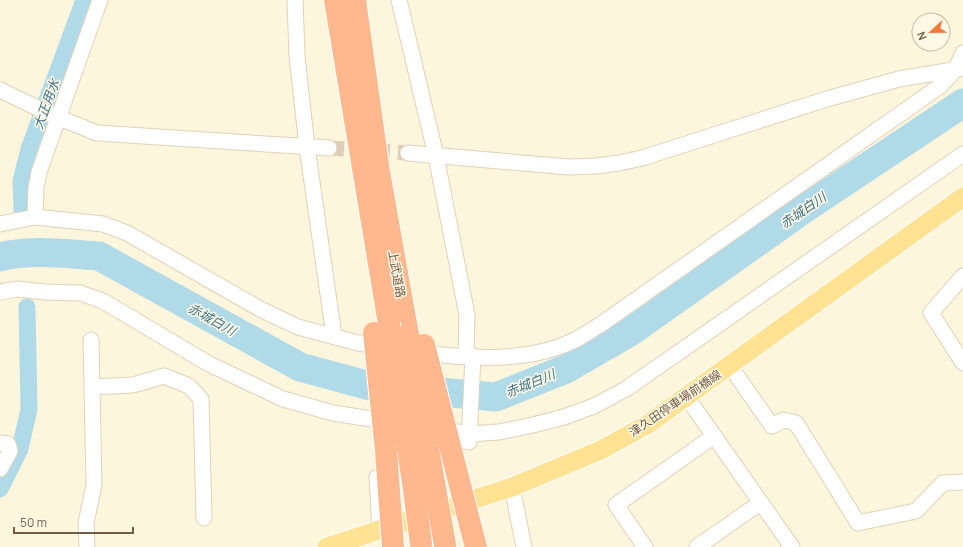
<svg xmlns="http://www.w3.org/2000/svg" width="963" height="547" font-family="Manrope,'Noto Sans JP',sans-serif">
<rect width="100%" height="100%" fill="#fef5dd"/>
<g fill="none" stroke-linecap="round" stroke-linejoin="round">
<g stroke="#b0dae8" stroke-width="17">
<polyline points="22,211 21,181 29,149 84,0"/>
<polyline points="0,489 20,449 29,409 27,307"/>
</g>
<path stroke="#b0dae8" stroke-width="29" d="M0,257C32,249 67,254 99,256L300,367L370,386L496,397L566,369L630,332L804,209L963,103"/>
<polyline stroke="#dcceb7" stroke-width="15" stroke-dasharray="15 8" stroke-linecap="butt" points="329,148 408,153"/>
<g stroke="#e2d1b9" stroke-width="17">
<g id="minor">
<polyline points="295,0 297,56 307,147 334,336"/>
<polyline points="399,0 436,156 467,315 466,356"/>
<polyline points="0,90 52,115 97,133 329,148"/>
<polyline points="408,153 569,167 596,166 619,163 642,158 827,99 899,79 959,69"/>
<polyline points="35,217 103,224 127,233 260,309 298,327 358,343 385,347"/>
<polyline points="0,224 35,217 36,188 39,172 100,0"/>
<polyline points="963,276 931,313 963,363"/>
<polyline points="0,292 17,289 45,292 80,293 103,301 209,364 283,399 333,413 391,422"/>
<path d="M418,352C468,359 527,363 573,341C582,337 591,330 600,325L940,86L956,69L963,53"/>
<polyline points="730,366 772,426 784,420 796,423 858,523 916,511 943,483 963,482"/>
<polyline points="92,387 133,385 164,376 189,386 201,399 204,518"/>
<polyline points="686,396 792,547"/>
<polyline points="439,429 470,434 499,432 533,425 564,417 594,406 626,389 963,154"/>
<polyline points="468,442 469,442 473,356"/>
<polyline points="0,443 8,444 10,451 0,469"/>
<polyline points="377,477 380,529"/>
<polyline points="512,487 524,547"/>
<polyline points="87,547 86,523 94,485 91,340"/>
<polyline points="645,547 616,505 714,436"/>
<polyline points="697,547 760,503"/>
</g>
</g>
<g stroke="#fff" stroke-width="21">
<polyline id="major" points="327,547 512,487 601,450 648,424 963,197"/>
</g>
<g stroke="#fff" stroke-width="24">
<g id="highway">
<polyline points="335,0 389,324"/>
<polyline points="355,0 379,172 408,335"/>
<polyline points="471,528 476,547"/>
</g>
</g>
<use href="#minor" stroke="#fff" stroke-width="15"/>
<use href="#major" stroke="#ffe393" stroke-width="19"/>
<use href="#highway" stroke="#feb88e" stroke-width="22"/>
<g stroke="#fff" stroke-width="24" stroke-linecap="butt">
<g id="highway-bridge">
<polyline points="389,324 414,489 421,544"/>
<polyline points="374,333 386,451 393,547"/>
<polyline points="408,335 445,545"/>
<polyline points="424,345 471,528"/>
</g>
</g>
<use href="#highway-bridge" stroke="#feb88e" stroke-width="22"/>
</g>
<g text-anchor="middle" dominant-baseline="central" stroke-width="3" stroke-linejoin="round" paint-order="stroke">
<g font-size="12" fill="#755b44" stroke="#fff8e5">
<text transform="translate(397 274) rotate(80)">上武道路</text>
<text transform="translate(675 403) rotate(-34)">津久田停車場前橋線</text>
</g>
<g font-size="13" font-style="italic" fill="#3c748b" stroke="#fff8e5">
<text transform="translate(46 104) rotate(-70)">大正用水</text>
<text transform="translate(803 210) rotate(-35)">赤城白川</text>
<text transform="translate(212 319) rotate(29)">赤城白川</text>
<text transform="translate(530 383) rotate(-22)">赤城白川</text>
</g>
</g>
<g transform="translate(931 32) rotate(248)"><circle r="19" fill="#fff8e5" stroke="#c8b9a5"/>
<path d="M0-3L7 15L0 10L-7 15Z" fill="#f37737"/>
<text y="-6" font-size="11" font-weight="bold" text-anchor="middle" fill="#755b44">N</text>
</g>
<path d="M14 527v6h119v-6" fill="none" stroke="#755b44" stroke-width="2"/>
<text x="20" y="527" font-size="12" fill="#755b44" stroke="#fff8e5" stroke-width="3" paint-order="stroke">50 m</text>
</svg>
